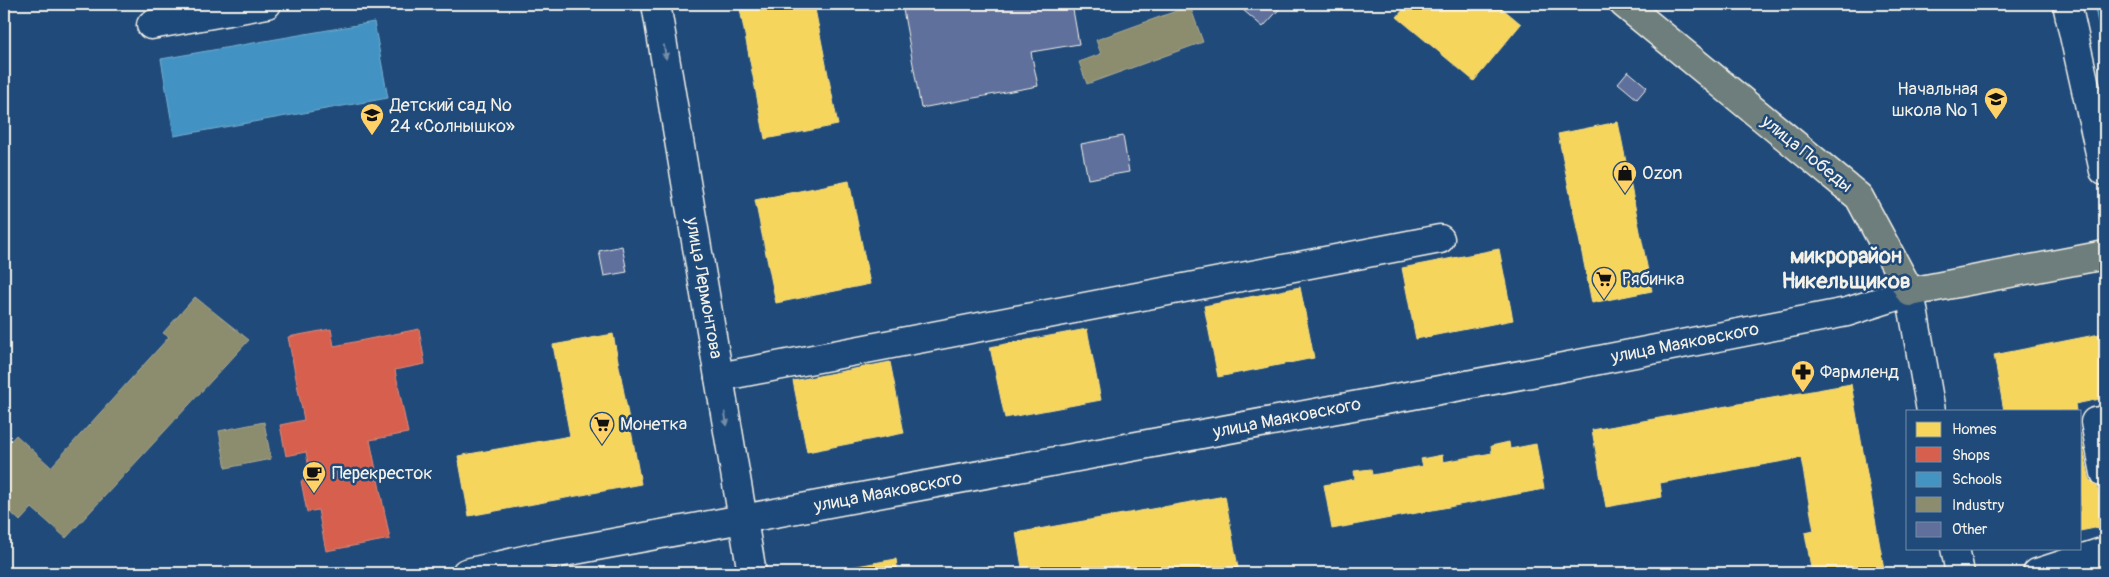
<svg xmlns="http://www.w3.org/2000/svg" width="2109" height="577" font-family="Pangolin,sans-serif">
<rect width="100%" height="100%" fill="#1f4a7a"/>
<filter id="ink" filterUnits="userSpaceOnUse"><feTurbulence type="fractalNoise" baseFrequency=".02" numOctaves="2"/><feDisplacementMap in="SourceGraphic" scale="10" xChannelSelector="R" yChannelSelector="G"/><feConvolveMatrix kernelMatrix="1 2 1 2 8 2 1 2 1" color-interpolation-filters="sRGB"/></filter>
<g filter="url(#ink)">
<g fill="#f6d55c" stroke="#f5dd86">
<polygon points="739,4 814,4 838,125 765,139"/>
<polygon points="1408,4 1497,4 1521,24 1474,81 1397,17"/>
<polygon points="1618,122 1652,291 1592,303 1558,134"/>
<polygon points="849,181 870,284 776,303 755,200"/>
<polygon points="1499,249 1513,320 1416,339 1402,268"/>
<polygon points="1300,287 1314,358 1218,377 1204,306"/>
<polygon points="1087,329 1101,400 1005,418 990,347"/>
<polygon points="2105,333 2105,398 2075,404 2076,411 2004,411 1994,355"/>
<polygon points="613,334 641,484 469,516 458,456 570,436 553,345"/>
<polygon points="890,362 904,433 807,452 793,381"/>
<polygon points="1851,384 1884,569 1858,573 1812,573 1805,533 1814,531 1801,458 1660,483 1662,497 1606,507 1592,430"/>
<polygon points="2080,433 2090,481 2096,480 2105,526 2080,531"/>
<polygon points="1509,442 1510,449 1536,444 1544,489 1332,529 1324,485 1355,479 1354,471 1371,469 1372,475 1423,466 1421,459 1442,455 1443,462 1492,453 1491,446"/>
<polygon points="1225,496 1239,573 1185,573 1184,571 1169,573 1023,573 1016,533"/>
<polygon points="896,559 898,573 830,573 829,571"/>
</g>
<polygon fill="#d6604d" stroke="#df8c7c" points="331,329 334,346 419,329 425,364 395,370 408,433 370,440 390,539 326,551 318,510 307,512 301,481 311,479 306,452 286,456 280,425 304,420 288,337"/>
<g fill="#4393c3" stroke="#78afce">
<polygon points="2094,4 2105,4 2105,59 2105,56"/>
<polygon points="374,22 388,98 174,136 161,59"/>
</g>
<g fill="#8c8c6e" stroke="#abaa93">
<polygon points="1190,6 1203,42 1087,84 1079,62 1101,54 1096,40"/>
<polygon points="195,297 249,340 66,538 32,508 20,521 4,506 4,448 16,435 51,467 169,337 163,333"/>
<polygon points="264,422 271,459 226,468 219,431"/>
</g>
<g fill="#606f9c" stroke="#f4f1e8">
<polygon points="902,4 1072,4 1079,44 1031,52 1038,86 921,108"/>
<polygon points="1236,4 1284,4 1263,27"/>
<polygon points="1628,71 1647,87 1637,99 1618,83"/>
<polygon points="1123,136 1129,172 1088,179 1081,144"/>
<polygon points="622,246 627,272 604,276 599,251"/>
</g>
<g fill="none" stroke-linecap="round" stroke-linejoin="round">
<g stroke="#f4f1e8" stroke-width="31">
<g id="minor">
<polyline points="656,4 752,573"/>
<polyline points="2067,4 2104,171 2105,171"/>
<polyline points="151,25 267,4"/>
<polyline points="719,377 1440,239"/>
<polyline points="2105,420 2095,422 2105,473"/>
<polyline points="1955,548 1960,573"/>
<polyline points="466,573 537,557 1553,369 1847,312 1910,292 1931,411"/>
<polyline points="2037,573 2105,551"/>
</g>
</g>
<g stroke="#f4f1e8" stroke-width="31">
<polyline id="major" points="1624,4 1859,197 1910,292 2105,255"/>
</g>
<use href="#minor" stroke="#1f4a7a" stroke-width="28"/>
<use href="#major" stroke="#6d7e7c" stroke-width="28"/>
</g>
<defs><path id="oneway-solid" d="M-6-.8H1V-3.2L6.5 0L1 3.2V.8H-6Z" transform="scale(1.25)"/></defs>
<g fill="#748da6">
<use href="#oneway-solid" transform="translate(665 52) rotate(81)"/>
<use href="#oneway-solid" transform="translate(726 419) rotate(81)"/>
</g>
</g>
<defs>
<g id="school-pin" transform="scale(1.25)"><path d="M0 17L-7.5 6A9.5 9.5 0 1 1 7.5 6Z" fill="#ffd166" stroke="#1f4a7a"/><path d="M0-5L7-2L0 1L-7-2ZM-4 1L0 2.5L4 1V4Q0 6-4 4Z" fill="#111"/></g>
<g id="shop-pin" transform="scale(1.25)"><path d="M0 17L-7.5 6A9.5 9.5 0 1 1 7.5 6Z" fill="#ffd166" stroke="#1f4a7a"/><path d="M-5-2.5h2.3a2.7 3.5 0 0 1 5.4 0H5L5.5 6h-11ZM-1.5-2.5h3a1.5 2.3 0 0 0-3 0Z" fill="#111"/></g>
<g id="supermarket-pin" transform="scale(1.25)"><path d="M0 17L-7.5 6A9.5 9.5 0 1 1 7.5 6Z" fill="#ffd166" stroke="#1f4a7a"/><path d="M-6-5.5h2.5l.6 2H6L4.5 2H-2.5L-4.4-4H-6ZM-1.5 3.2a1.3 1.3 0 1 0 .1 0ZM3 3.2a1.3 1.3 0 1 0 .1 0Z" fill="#111"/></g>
<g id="pharmacy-pin" transform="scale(1.25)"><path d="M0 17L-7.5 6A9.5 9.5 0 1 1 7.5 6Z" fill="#ffd166" stroke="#1f4a7a"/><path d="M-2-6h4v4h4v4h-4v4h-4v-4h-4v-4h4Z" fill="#111"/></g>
<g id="cafe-pin" transform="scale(1.25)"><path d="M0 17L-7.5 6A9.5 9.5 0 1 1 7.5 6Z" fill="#ffd166" stroke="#1f4a7a"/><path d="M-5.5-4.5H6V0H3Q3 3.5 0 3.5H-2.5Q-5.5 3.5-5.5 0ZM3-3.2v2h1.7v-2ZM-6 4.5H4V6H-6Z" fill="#111"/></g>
</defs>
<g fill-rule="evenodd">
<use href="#school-pin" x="1996" y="99"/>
<use href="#school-pin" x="372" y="115"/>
<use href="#shop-pin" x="1625" y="173"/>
<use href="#supermarket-pin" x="1604" y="279"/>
<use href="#pharmacy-pin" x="1803" y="372"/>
<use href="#supermarket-pin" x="602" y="424"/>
<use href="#cafe-pin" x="314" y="473"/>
</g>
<g text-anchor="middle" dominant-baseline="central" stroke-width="5" stroke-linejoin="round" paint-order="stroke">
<g font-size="18" fill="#f4f1e8" stroke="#1f4a7a" text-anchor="start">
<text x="1978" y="89" text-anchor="end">Начальная<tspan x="1978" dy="21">школа № 1</tspan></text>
<text x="390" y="105">Детский сад №<tspan x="390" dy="21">24 «Солнышко»</tspan></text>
<text x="1642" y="173">Ozon</text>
<text x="1622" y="279">Рябинка</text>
<text x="1820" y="372">Фармленд</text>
<text x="620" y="424">Монетка</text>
<text x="332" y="473">Перекресток</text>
</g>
<g font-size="18" fill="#f4f1e8" stroke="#1f4a7a">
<text transform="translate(1807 154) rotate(39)">улица Победы</text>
<text transform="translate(704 288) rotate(80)">улица Лермонтова</text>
<text transform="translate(1685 343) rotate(-11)">улица Маяковского</text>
<text transform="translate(1287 418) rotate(-11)">улица Маяковского</text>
<text transform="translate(888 492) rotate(-11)">улица Маяковского</text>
</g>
<g font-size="22" font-weight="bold" fill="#f4f1e8" stroke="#1f4a7a">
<text x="1846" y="256">микрорайон<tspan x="1846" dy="25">Никельщиков</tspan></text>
</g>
</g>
<rect width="2109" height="577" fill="none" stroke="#1f4a7a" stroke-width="20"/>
<rect x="10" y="10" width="2089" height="557" fill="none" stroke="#f4f1e8" stroke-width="2" filter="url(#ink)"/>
<rect x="1906" y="410" width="175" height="140" fill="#1f4a7a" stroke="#748da6"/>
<rect x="1916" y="422" width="25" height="15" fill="#f6d55c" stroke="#748da6"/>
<text x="1952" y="434" font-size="15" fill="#f4f1e8">Homes</text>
<rect x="1916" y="447" width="25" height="15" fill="#d6604d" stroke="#748da6"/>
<text x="1952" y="460" font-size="15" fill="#f4f1e8">Shops</text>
<rect x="1916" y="472" width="25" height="15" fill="#4393c3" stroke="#748da6"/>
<text x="1952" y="484" font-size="15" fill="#f4f1e8">Schools</text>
<rect x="1916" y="497" width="25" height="15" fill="#8c8c6e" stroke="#748da6"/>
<text x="1952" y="510" font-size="15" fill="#f4f1e8">Industry</text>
<rect x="1916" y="522" width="25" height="15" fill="#606f9c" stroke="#748da6"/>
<text x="1952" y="534" font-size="15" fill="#f4f1e8">Other</text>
</svg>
